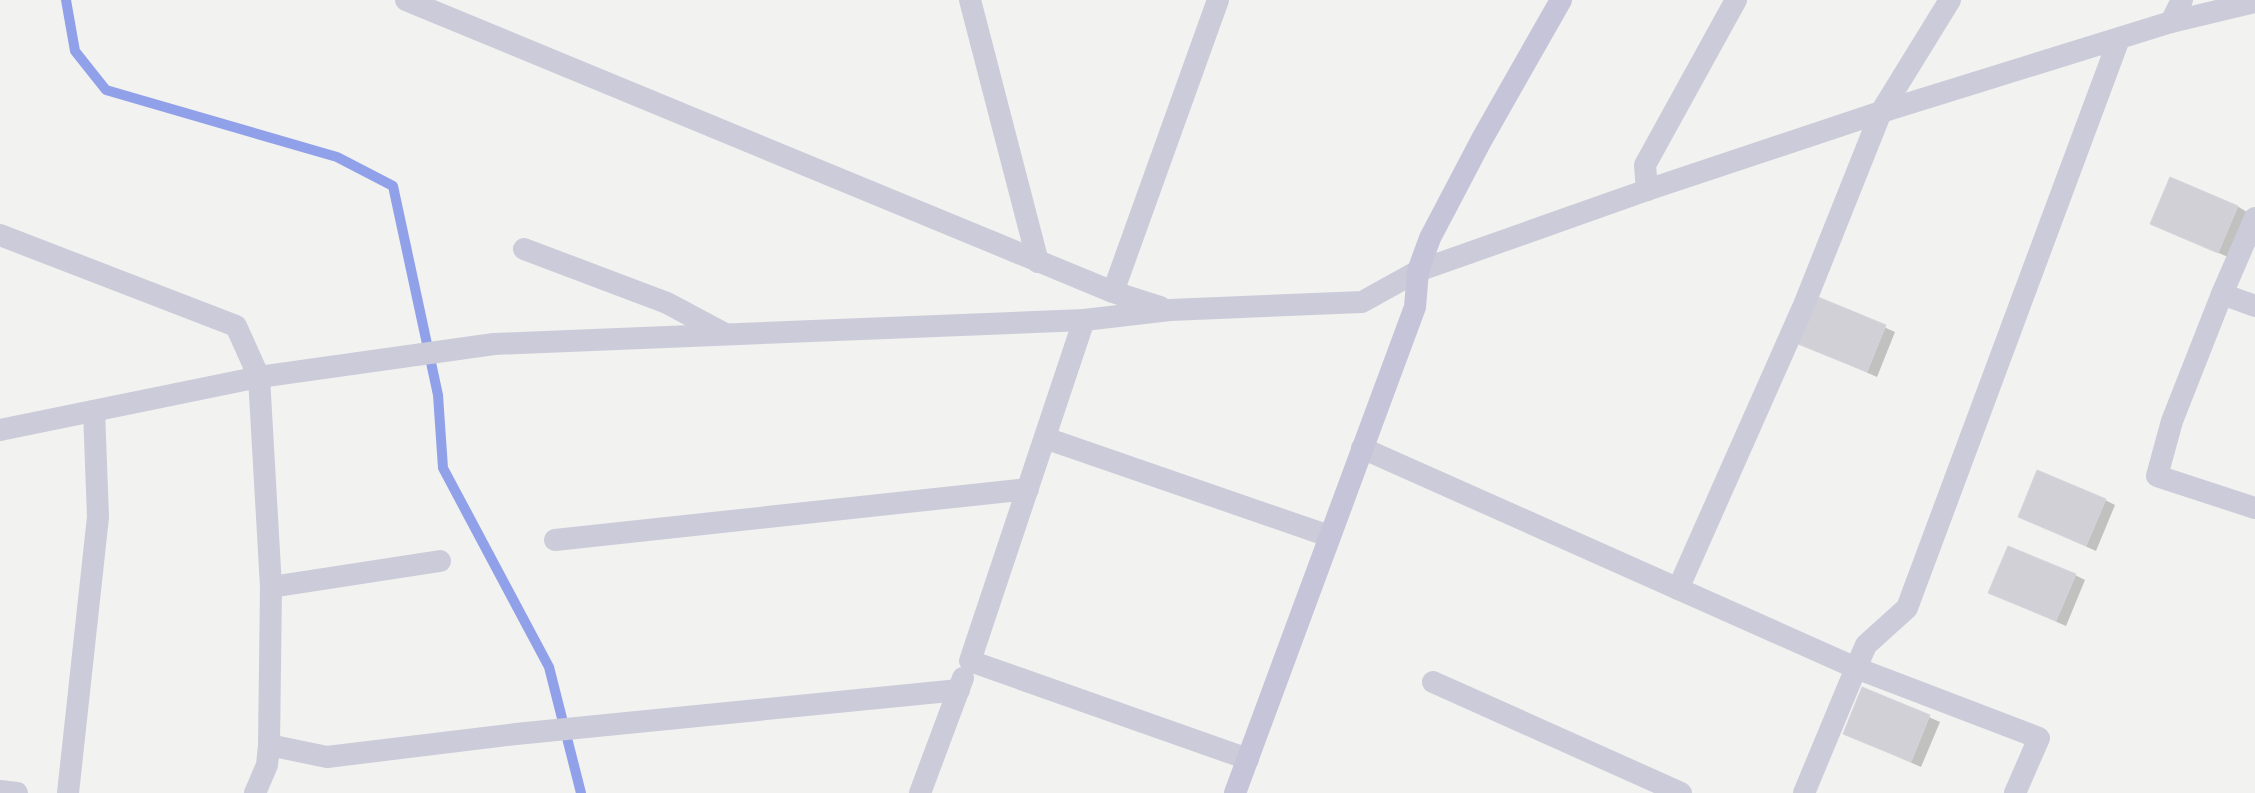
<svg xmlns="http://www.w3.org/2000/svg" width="2255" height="793" font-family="'Titillium Web',sans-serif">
<rect width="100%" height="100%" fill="#f2f2f0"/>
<g fill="#0003">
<polygon points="2237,206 2247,212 2228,257 2151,224"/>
<polygon points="1818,298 1895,332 1877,377 1800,343"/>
<polygon points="2105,500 2115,505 2096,551 2019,516"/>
<polygon points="2075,575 2085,580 2066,626 1989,592"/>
<polygon points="1863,688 1940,722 1921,767 1844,733"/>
</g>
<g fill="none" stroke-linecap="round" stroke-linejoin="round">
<polyline stroke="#90a1e9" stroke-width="10" points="66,0 75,51 106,90 337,157 393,186 438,395 443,468 549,667 581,793"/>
</g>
<g fill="#d1d0d7" stroke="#d7d4db">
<polygon points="2170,177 2238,206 2218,253 2150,224"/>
<polygon points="1818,297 1886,325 1867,372 1798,344"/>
<polygon points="2037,470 2106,499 2086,546 2018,517"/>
<polygon points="2008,546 2076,574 2056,621 1988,593"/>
<polygon points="1862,687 1930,715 1911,762 1843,734"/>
</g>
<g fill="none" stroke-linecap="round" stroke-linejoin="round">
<g stroke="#cccbd9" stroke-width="22">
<polyline points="406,0 1113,292 1160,307"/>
<polyline points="970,0 1038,262"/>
<polyline points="2171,22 2182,0"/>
<polyline points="1647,190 1645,165 1736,0"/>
<polyline points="2255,218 2222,294 2172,421 2157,476 2255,508"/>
<polyline points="0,235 236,326 259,377 271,587 269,745 267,765 255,793"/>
<polyline points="524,249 667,303 725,334"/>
<polyline points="1113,292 1218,0"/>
<polyline points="2222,294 2255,306"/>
<polyline points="1084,320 970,661 1248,759"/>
<polyline points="0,430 259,377 494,344 1084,320 1170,310"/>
<polyline points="1045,438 1329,536"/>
<polyline points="1362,448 1856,668 1804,793"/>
<polyline points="555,540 1028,489"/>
<polyline points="271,587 440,561"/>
<polyline points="1678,589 1804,305 1881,112 1950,0"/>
<polyline points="1433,682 1681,793"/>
<polyline points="269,745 327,757 516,734 959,690"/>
<polyline points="0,791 17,793"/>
<polyline points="68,793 98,517 94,411"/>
<polyline points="920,793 963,678"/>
<polyline points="2015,793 2039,738 1856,668 1866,645 1907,608 2119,39"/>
</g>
<polyline stroke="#cccbd9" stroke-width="22" points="1170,310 1362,302 1418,271 1647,190 1881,112 2171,22 2255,2"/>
<polyline stroke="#c6c4d8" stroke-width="22" points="1235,793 1415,307 1418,271 1430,238 1482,139 1561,0"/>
</g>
</svg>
